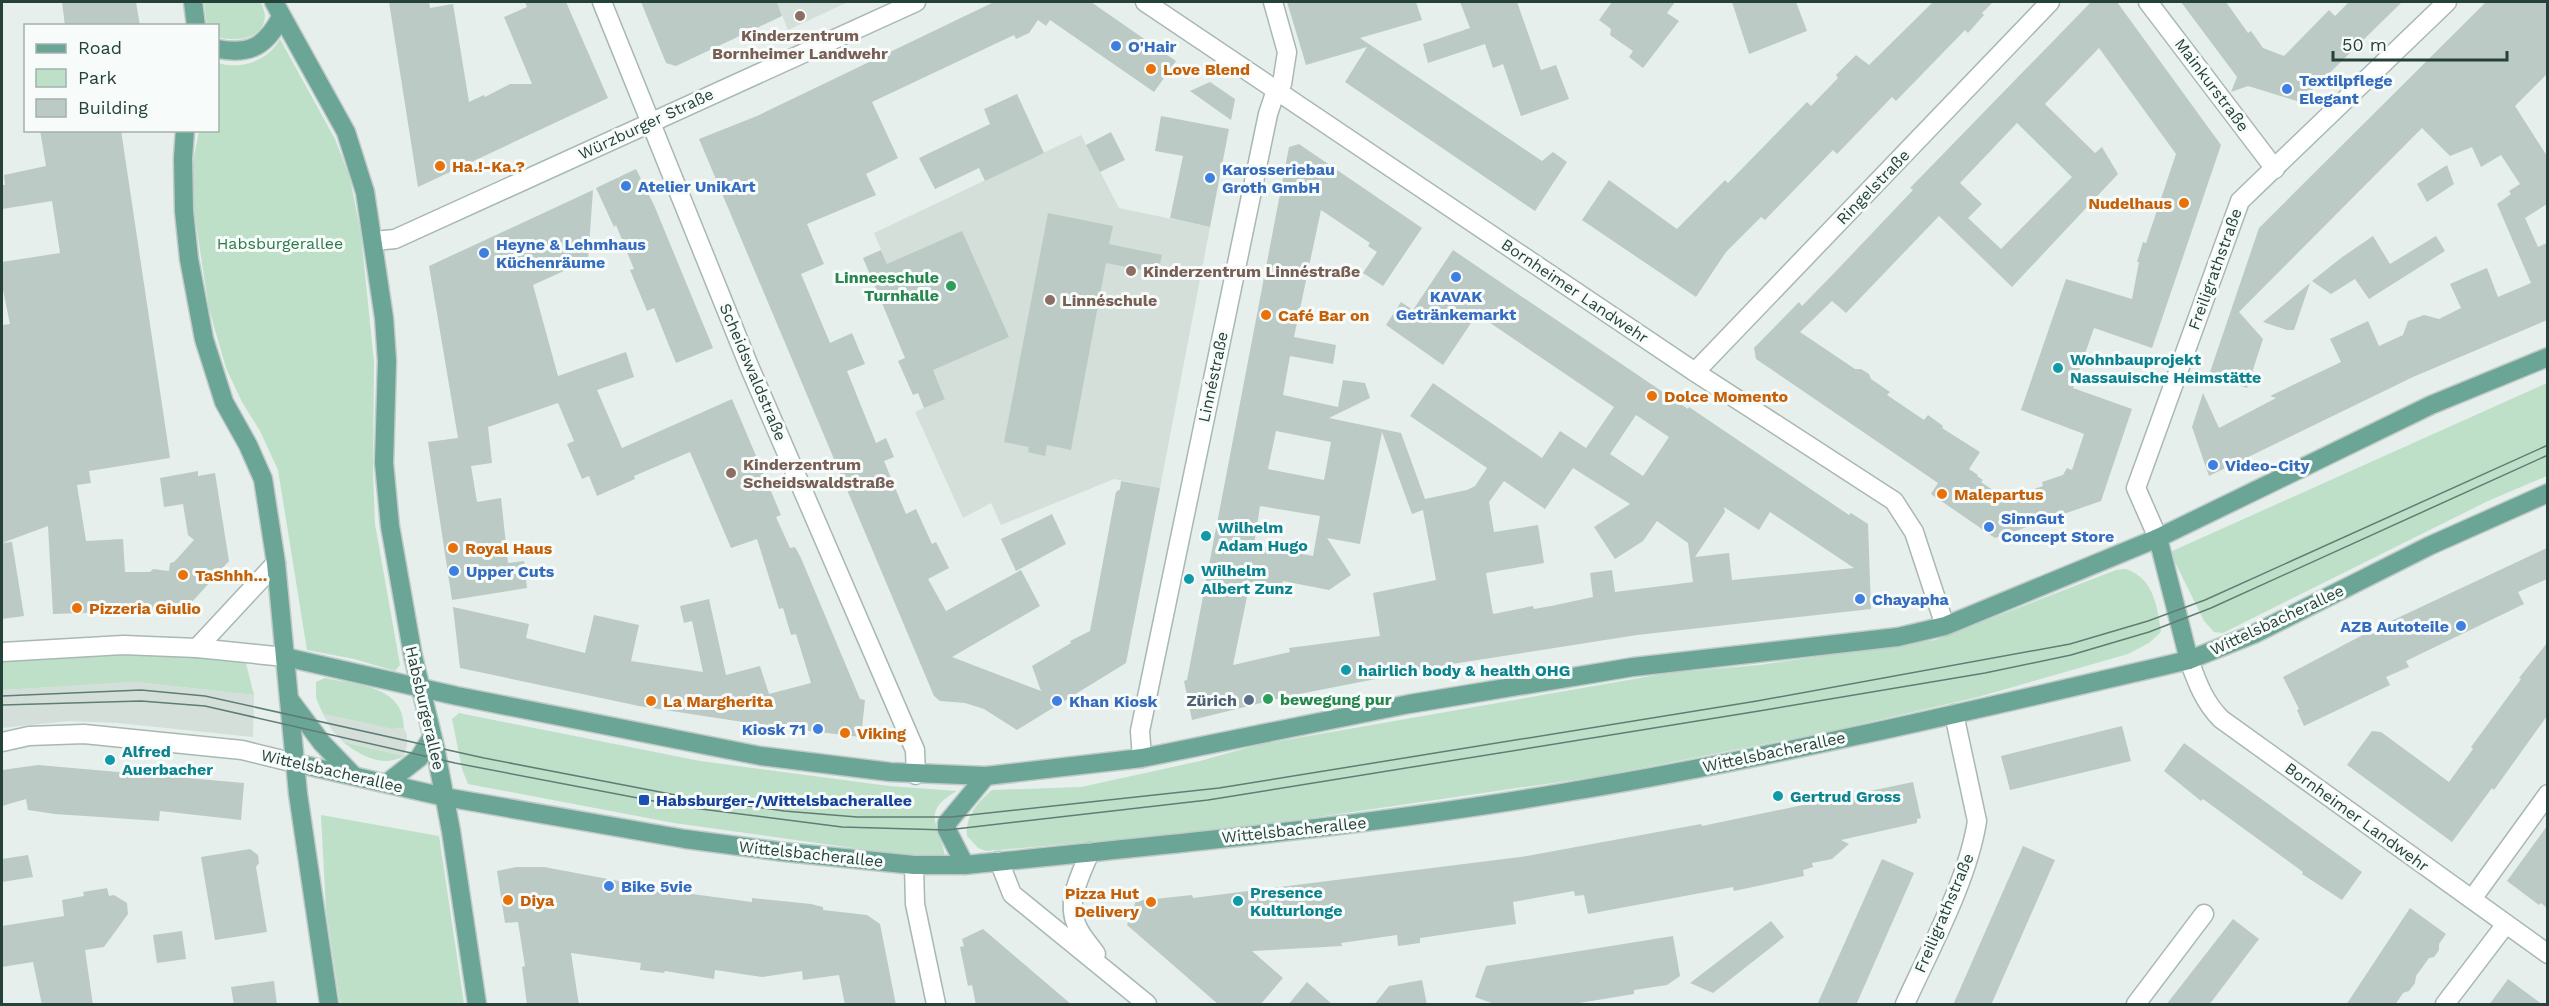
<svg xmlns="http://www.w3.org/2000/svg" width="2549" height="1006" font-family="'Work Sans',sans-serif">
<rect width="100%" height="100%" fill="#e6efeb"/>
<g fill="#d4dfda">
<polygon points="777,2 848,2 788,30"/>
<polygon points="1081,135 1119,208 1210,227 1160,488 1114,479 1001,525 991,503 963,518 915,412 945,398 874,233"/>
<polygon points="136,682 254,695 253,737 118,723 69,721 2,728 2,690"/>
<polygon points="323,714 392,729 404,728 407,735 407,745 404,756 343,742 331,729"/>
</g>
<g fill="#bfe0c8">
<path d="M204,2H261C262,6 265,12 265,16C264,40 234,42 218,37V26L207,25Z"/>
<path d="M280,39L335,139L350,178L361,235L374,362L373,472L375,524L400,665L395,671L354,659L307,650L278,470L260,431L242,402L226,368L209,309L194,211L192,167L199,131L218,130V63C241,70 268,61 280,39Z"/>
<polygon points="2547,383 2547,476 2488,501 2223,633 2214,632 2204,621 2170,552"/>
<path d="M2126,569C2154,579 2157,605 2161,632L2149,643L2128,654L1978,697L1831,731L1601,776L1228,830L986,851L978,848L967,836C965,816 978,802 992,790L1081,787L1200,761L1257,745L1668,673L1759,665L1935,640L2116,570Z"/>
<polygon points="124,651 244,656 254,695 136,682 2,690 2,660"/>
<path d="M325,678C357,685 404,685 404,728L392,729L323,714L316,698V682Z"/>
<path d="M459,713L700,761L889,786L957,791C920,812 939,824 945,856L888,853L674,823L468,784L462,769L452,719Z"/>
<path d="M343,742L404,756C382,768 361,756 343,742Z"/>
<polygon points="321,815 439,836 464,1004 340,1004 326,910"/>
</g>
<g fill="#bbcac4" fill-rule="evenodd">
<polygon points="62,2 136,2 140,26 65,26"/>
<polygon points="389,2 429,2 430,8 453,4 469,102 484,95 485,97 510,84 532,84 504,17 527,7 525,2 566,2 608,98 418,187"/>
<polygon points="641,2 777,2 782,16 676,66 666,63"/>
<polygon points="994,2 1091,2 1176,61 1154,92 1050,20 1046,26 1038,20 1029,33 1016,39 1014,35 872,102 898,158 866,174 876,195 807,224 824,264 801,274 830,343 852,333 865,364 847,371 876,443 886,438 894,457 884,461 906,514 916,509 932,544 936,542 949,568 928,579 946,611 1021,570 1040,606 952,657 1041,691 1032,666 1071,643 1070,641 1090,631 1116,492 1120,489 1121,481 1160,488 1126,663 1017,730 984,709 965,703 940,701 934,696 699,139 757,116"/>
<polygon points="1287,2 1416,2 1422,20 1360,38 1542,161 1553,152 1567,162 1535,211 1345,82 1367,47 1306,65"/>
<polygon points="1460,2 1517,2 1541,70 1556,65 1569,99 1521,116 1503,64 1493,68 1485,44 1428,63 1423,44 1470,28"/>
<polygon points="1612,2 1675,2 1667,13 1679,21 1643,68 1629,57 1633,51 1610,35 1611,29 1599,20"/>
<polygon points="1732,2 1796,2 1807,31 1749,54"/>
<polygon points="1933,2 1993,2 1982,13 1984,15 1968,33 1965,30 1896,101 1892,97 1837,154 1833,150 1765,220 1761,217 1726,252 1696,297 1582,220 1609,180 1677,229 1725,180 1728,183 1807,102 1811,106 1838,78 1836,75 1856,55 1869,65"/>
<path d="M2091,2H2117L2221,145L2152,348L2094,328L2073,388L2132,409L2101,501L1995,538L1931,494L1938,483L1756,359L1754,348L1799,302L1802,306L1838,269L1913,190L1910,188ZM2099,48L2176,154L2146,243L2143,242L2137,262H2139L2132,299L2066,279L2021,410L2084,434L2072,470L2067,468L2063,475L2042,482L2043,486L2006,499L1981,482L1983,480L1977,476L1978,475L1969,469L1980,452L1942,428L1943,426L1928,415L1924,420L1887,395L1890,392L1871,379L1869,374L1861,369H1855L1800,332L1832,301L1846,313L1939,216L2012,287L2118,174L2102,147L2095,153L2045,104ZM2017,123L2072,177L2001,249L1968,218L1982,204L1960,183Z"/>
<polygon points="2181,2 2226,2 2248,33 2251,31 2263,48 2284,56 2329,10 2335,16 2349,2 2402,2 2300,102 2248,86 2231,92 2237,77"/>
<polygon points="2486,2 2547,2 2547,74 2515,106 2547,156 2547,204 2525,218 2538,247 2547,243 2547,320 2413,377 2209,476 2192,427 2203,393 2219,428 2276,398 2270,396 2341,362 2330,339 2368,321 2379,346 2403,335 2408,321 2424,315 2439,319 2461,308 2450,284 2468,276 2487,268 2498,297 2531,283 2497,204 2511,194 2509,191 2520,184 2501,155 2481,167 2472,147 2450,156 2422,128 2239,312 2263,339 2247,388 2209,375 2259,228"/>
<polygon points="1210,82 1235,99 1231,120 1190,91"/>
<polygon points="1017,94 1044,153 985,181 979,168 935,189 919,158 990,124 984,109"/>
<polygon points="1161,116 1229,129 1210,227 1170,218 1183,156 1155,151"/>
<polygon points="40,130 121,130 170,458 89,471 91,483 77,485 86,541 123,539 125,572 150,572 153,569 169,571 170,563 174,562 194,540 188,535 183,504 164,507 160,478 198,471 198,476 215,473 229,561 182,613 140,611 53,614 48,526 2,543 12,542 24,616 2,619 2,325 10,324 2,285 2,262 60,253 52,201 2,209 2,185 5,185 4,175 46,166"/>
<polygon points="1111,132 1125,160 1100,172 1086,145"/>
<path d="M1299,144L1422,228L1383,286L1363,273L1377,252L1368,246L1370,243L1321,210L1294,337L1336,345L1333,364L1290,356L1283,395L1338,407L1343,380L1365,383L1370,398L1329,418L1401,433L1425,499L1467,490L1475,486L1487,468L1410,416L1433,383L1542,458L1560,431L1586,448L1614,407L1477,314L1443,365L1386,325L1401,302L1413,310L1453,250L1688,409L1689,407L1849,515L1851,513L1868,524L1871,609L1637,635L1452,664L1289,696L1192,720L1184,681L1187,680L1289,147ZM1636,415L1669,437L1643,476L1610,454ZM1276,431L1331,442L1324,480L1268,469ZM1382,432L1412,514L1423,510L1436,580L1373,593L1380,636L1289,648L1290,652L1233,665L1250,582L1281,588L1283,581L1329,590L1351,575L1327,538L1360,544ZM1573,468L1630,504L1594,527L1615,559L1643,541L1657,521L1688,543L1693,582L1615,592L1612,570L1590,573L1593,597L1551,606L1534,609L1533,606L1493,614L1486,573L1544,563L1538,525L1494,532L1489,502L1504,481L1545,509ZM1260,506L1320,516L1313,556L1254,545ZM1724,507L1759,530L1770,512L1854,568L1732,580L1729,553L1695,557L1725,512Z"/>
<polygon points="2447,165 2454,184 2427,202 2417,184"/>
<polygon points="636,169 654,205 713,348 676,363 654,308 647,311 630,270 634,269 616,225 614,227 596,188"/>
<polygon points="593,190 588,260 533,285 558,376 626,352 634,377 597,390 622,448 732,399 781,515 776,517 790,548 795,547 801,558 860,699 865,700 861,737 776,727 639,706 460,668 453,607 529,624 526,638 585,653 594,615 639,625 631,661 703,672 692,621 684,623 680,606 709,599 726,675 760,666 769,694 811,683 796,634 791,635 783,608 779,609 757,539 731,548 690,452 634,476 635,479 597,496 589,476 582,479 567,444 574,441 558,403 488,427 492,463 471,466 477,502 501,498 508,563 524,561 527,588 452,600 428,442 458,438 429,266"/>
<polygon points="1048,213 1113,226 1109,244 1162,255 1158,273 1106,263 1071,450 1047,445 1045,456 1028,452 1029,447 1004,442"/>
<polygon points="962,231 1009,337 933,370 945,399 924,408 918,393 913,395 898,361 905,358 863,258 881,250 887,264"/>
<polygon points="2373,236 2390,264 2436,236 2445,251 2369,299 2355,279 2331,294 2312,281 2341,258"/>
<polygon points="2310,283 2294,330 2287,330 2263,322"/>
<polygon points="1052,514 1066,544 1016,571 1001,539"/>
<polygon points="2547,548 2547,579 2518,592 2524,604 2406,661 2409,667 2386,677 2390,685 2304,726 2297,710 2299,709 2283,677 2374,629"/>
<polygon points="2547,643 2547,716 2494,790 2492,788 2452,842 2347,765 2372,731 2381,732 2449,782 2473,749 2471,747 2521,679 2519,678"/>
<polygon points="2122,726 2131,761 2010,790 2001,756"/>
<polygon points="2184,743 2362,872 2342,900 2302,874 2303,872 2203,799 2201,801 2164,771"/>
<polygon points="38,765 244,783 241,820 160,811 159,821 55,814 28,810 26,799 2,806 2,770"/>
<polygon points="1913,782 1921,818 1917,819 1917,823 1841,840 1849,844 1832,859 1812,863 1813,867 1803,870 1804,876 1734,891 1733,887 1588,914 1584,895 1575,896 1574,891 1513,902 1516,924 1420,938 1420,943 1398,946 1397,935 1341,943 1342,946 1252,951 1283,978 1260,1005 1219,1005 1127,925 1136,901 1192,895 1193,898 1527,856 1701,824 1702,826"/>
<polygon points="2547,826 2547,908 2541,903 2539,905 2507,881"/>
<polygon points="2023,846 2055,860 1991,1005 1953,1005"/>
<polygon points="250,849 258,855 259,863 256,867 267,932 215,940 201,857"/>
<polygon points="28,855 33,877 2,882 2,859"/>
<polygon points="1882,859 1914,873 1856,1005 1817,1005"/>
<polygon points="516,867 544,867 677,892 752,902 752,898 811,904 823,907 823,910 867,915 880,924 896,1005 845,1005 839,975 803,980 802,971 762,977 715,970 714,979 665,971 664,973 640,970 641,963 571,953 579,1005 527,1005 522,967 525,966 518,922 505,923 497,871"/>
<polygon points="107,888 109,896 114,895 127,903 128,914 104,947 85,950 93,1005 42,1005 33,962 2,967 2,926 64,916 62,900 84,896 83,892"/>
<polygon points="2410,908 2446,934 2439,944 2439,950 2434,957 2429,958 2416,976 2415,983 2409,991 2403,993 2395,1005 2346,1005"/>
<polygon points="2233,919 2259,939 2209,1005 2166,1005"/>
<polygon points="1771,921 1784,937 1713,993 1690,983"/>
<polygon points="983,929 1031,970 1072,1005 976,1005 972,985 968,986 960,947 964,946 962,939"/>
<polygon points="182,931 186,959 157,963 153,935"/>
<polygon points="1673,936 1680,976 1667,985 1634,990 1634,994 1567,1005 1497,1005 1475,997 1486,966"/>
<polygon points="2508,979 2543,1005 2489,1005"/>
<polygon points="1422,980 1427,1005 1374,1005 1389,986"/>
<polygon points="274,981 277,1005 234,1005 231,987"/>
<polygon points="1307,982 1333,1005 1288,1005"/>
</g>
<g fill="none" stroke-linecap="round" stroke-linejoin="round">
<g stroke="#a8b8b2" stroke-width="21">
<g id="minor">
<polyline points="602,2 749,366 915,750 916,775"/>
<polyline points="1145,2 1695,372 1894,501 1914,532 1945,626"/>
<polyline points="2148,2 2275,169"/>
<polyline points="374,241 395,239 916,2"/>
<polyline points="1695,372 2050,2"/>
<polyline points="2158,538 2136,488 2240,201 2447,2"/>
<polyline points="197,648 276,563"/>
<polyline points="2,652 123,645 197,648 285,657"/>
<path d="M2189,660C2197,682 2204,702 2221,719L2548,954"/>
<polyline points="2,742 29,736 84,734 242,750 295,763"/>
<polyline points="1142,758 1140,731 1268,114 1276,90 1282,84 1287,52 1273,2"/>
<path d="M1090,852C1081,874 1065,902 1077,926C1081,936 1090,945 1096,954"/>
<polyline points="999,861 1012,894 1147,1004"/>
<polyline points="914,865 915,904 936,1004"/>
<polyline points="2472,899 2548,794"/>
<path d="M1905,1004C1930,949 1968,880 1977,821L1954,714"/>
<polyline points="2136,1004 2204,914"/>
<polyline points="2445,1004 2506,924"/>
</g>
</g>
<g stroke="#c2cac8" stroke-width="21">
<g id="major">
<polyline points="193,2 196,26"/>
<polyline points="274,2 346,132 365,192 384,318 387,361 384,463 390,526 413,656 435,747 451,831 477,1004"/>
<path d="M218,49C250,55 266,46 281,17"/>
<polyline points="185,130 183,158 184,211 189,259 204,339 224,402 248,445 263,479 276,563 298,794 329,1004"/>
<polyline points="2158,538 2189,660"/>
<polyline points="285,657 457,696 761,756 890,772 986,776 1142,758 1409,704 1633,667 1898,637 1945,626 2158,538 2431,405 2548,357"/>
<polyline points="289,699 322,743 352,774"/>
<path d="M295,763L445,797L685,839L784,852L914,865H965C1166,845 1368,826 1567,792C1776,757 1983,708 2189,660L2254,634L2429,546L2548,493"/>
<polyline points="387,783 419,758 432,737"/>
<polyline points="965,865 947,830 947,823 986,776"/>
</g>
</g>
<use href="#minor" stroke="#fff" stroke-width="18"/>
<use href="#major" stroke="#6aa596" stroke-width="18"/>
<g stroke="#5f7d75" stroke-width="1.5">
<polyline points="2,696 141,690 205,696 484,758 686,797 784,811 857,817 951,817 1219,788 1757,701 2070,644 2148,621 2205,600 2548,445"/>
<polyline points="2,705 141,701 205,706 455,763 685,807 842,827 947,830 1208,800 1759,711 1985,673 2071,655 2149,632 2211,608 2548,455"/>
</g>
</g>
<g fill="#8d6e63" stroke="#f7fbf9" stroke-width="2">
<circle cx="800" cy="16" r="6"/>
<circle cx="1131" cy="271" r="6"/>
<circle cx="1050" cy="300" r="6"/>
<circle cx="731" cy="473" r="6"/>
</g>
<g fill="#3f7fe0" stroke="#f7fbf9" stroke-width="2">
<circle cx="1116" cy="46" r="6"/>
<circle cx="2287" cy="89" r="6"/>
<circle cx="1210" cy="178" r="6"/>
<circle cx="626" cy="186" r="6"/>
<circle cx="484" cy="253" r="6"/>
<circle cx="1456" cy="277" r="6"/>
<circle cx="2213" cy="465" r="6"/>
<circle cx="1989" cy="527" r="6"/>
<circle cx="454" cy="571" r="6"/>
<circle cx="1860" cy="599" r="6"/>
<circle cx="2461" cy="626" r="6"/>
<circle cx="1057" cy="701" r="6"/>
<circle cx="818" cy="729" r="6"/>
<circle cx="609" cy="886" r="6"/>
</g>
<g fill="#e8710a" stroke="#f7fbf9" stroke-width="2">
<circle cx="1151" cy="69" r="6"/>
<circle cx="440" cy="166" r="6"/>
<circle cx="2184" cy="203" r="6"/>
<circle cx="1266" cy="315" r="6"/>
<circle cx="1652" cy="396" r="6"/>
<circle cx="1942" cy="494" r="6"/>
<circle cx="453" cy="548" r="6"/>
<circle cx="183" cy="575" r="6"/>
<circle cx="77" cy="608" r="6"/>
<circle cx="651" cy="701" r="6"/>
<circle cx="845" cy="733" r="6"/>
<circle cx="508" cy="900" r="6"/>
<circle cx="1151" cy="902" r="6"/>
</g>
<g fill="#2e9e5b" stroke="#f7fbf9" stroke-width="2">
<circle cx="951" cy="286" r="6"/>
<circle cx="1268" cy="699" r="6"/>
</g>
<g fill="#0f9aa8" stroke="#f7fbf9" stroke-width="2">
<circle cx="2058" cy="368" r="6"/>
<circle cx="1206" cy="536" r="6"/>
<circle cx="1189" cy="579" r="6"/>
<circle cx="1346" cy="670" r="6"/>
<circle cx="110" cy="760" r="6"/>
<circle cx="1778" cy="796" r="6"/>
<circle cx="1238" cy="901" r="6"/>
</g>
<circle fill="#5c6f8a" stroke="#f7fbf9" stroke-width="2" cx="1249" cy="700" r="6"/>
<rect fill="#1a4fb4" stroke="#f7fbf9" stroke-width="2" x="638" y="794" width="12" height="12" rx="3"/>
<g text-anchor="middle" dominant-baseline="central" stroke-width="6" stroke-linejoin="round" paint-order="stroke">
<g font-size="16" font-weight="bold" fill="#785e54" stroke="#f7fbf9" text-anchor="start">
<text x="800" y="35" text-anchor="middle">Kinderzentrum<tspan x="800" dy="18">Bornheimer Landwehr</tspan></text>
<text x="1143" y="271">Kinderzentrum Linnéstraße</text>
<text x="1062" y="300">Linnéschule</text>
<text x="743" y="464">Kinderzentrum<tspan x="743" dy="18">Scheidswaldstraße</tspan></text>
</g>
<g font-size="16" font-weight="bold" fill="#366cbe" stroke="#f7fbf9" text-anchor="start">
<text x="1128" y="46">O'Hair</text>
<text x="2299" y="80">Textilpflege<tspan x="2299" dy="18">Elegant</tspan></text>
<text x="1222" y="169">Karosseriebau<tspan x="1222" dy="18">Groth GmbH</tspan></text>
<text x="638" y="186">Atelier UnikArt</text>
<text x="496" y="244">Heyne &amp; Lehmhaus<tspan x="496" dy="18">Küchenräume</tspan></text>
<text x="1456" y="296" text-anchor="middle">KAVAK<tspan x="1456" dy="18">Getränkemarkt</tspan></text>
<text x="2225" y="465">Video-City</text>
<text x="2001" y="518">SinnGut<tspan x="2001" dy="18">Concept Store</tspan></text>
<text x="466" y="571">Upper Cuts</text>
<text x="1872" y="599">Chayapha</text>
<text x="2449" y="626" text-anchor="end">AZB Autoteile</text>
<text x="1069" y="701">Khan Kiosk</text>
<text x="806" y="729" text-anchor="end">Kiosk 71</text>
<text x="621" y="886">Bike 5vie</text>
</g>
<g font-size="16" font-weight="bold" fill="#c56008" stroke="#f7fbf9" text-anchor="start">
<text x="1163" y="69">Love Blend</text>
<text x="452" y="166">Ha.!-Ka.?</text>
<text x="2172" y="203" text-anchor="end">Nudelhaus</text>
<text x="1278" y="315">Café Bar on</text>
<text x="1664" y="396">Dolce Momento</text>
<text x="1954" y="494">Malepartus</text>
<text x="465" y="548">Royal Haus</text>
<text x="195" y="575">TaShhh...</text>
<text x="89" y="608">Pizzeria Giulio</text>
<text x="663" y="701">La Margherita</text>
<text x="857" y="733">Viking</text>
<text x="1139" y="893" text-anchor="end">Pizza Hut<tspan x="1139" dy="18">Delivery</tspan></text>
<text x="520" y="900">Diya</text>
</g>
<g font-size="16" fill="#24423a" stroke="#f7fbf9">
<text transform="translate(2212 85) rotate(53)">Mainkurstraße</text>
<text transform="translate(646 124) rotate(-25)">Würzburger Straße</text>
<text transform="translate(1873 187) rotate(-46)">Ringelstraße</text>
<text transform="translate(2215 269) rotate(-70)">Freiligrathstraße</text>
<text transform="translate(1575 291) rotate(34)">Bornheimer Landwehr</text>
<text transform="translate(753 372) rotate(67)">Scheidswaldstraße</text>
<text transform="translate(1213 377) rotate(-78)">Linnéstraße</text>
<text transform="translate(2277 620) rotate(-25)">Wittelsbacherallee</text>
<text transform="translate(425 708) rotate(77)">Habsburgerallee</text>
<text transform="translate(1774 752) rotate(-12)">Wittelsbacherallee</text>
<text transform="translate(332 771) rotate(13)">Wittelsbacherallee</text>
<text transform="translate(2357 817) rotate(36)">Bornheimer Landwehr</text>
<text transform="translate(1294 830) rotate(-6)">Wittelsbacherallee</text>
<text transform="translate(811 854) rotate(6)">Wittelsbacherallee</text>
<text transform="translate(1944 913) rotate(-67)">Freiligrathstraße</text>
</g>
<g font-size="16" fill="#2d7a4b" stroke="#f7fbf9">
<text x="280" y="243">Habsburgerallee</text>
</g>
<g font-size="16" font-weight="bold" fill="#27864d" stroke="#f7fbf9" text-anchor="end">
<text x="939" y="277">Linneeschule<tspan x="939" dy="18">Turnhalle</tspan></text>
<text x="1280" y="699" text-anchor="start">bewegung pur</text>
</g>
<g font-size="16" font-weight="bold" fill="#0d838f" stroke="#f7fbf9" text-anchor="start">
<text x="2070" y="359">Wohnbauprojekt<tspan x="2070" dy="18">Nassauische Heimstätte</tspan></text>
<text x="1218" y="527">Wilhelm<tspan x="1218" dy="18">Adam Hugo</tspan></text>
<text x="1201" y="570">Wilhelm<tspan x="1201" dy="18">Albert Zunz</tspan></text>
<text x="1358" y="670">hairlich body &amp; health OHG</text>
<text x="122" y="751">Alfred<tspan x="122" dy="18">Auerbacher</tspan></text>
<text x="1790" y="796">Gertrud Gross</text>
<text x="1250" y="892">Presence<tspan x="1250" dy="18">Kulturlonge</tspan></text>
</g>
<g font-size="16" font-weight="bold" fill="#4e5e75" stroke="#f7fbf9" text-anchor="end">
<text x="1237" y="700">Zürich</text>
</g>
<g font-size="16" font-weight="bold" fill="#164399" stroke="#f7fbf9" text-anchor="start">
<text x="656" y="800">Habsburger-/Wittelsbacherallee</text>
</g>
</g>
<rect width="2549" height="1006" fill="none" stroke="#24423a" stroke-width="6"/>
<rect x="24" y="24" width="195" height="108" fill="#f7fbf9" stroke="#a3b1ad" stroke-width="1.5"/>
<rect x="36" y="44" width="30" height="9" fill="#6aa596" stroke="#a3b1ad" stroke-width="1.5"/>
<text x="78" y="54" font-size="18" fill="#24423a">Road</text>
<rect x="36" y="69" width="30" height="18" fill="#bfe0c8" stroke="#a3b1ad" stroke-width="1.5"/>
<text x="78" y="84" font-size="18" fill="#24423a">Park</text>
<rect x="36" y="99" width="30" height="18" fill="#bbcac4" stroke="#a3b1ad" stroke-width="1.5"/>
<text x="78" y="114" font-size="18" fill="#24423a">Building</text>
<path d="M2333 51v9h174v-9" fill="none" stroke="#24423a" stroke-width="3"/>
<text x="2342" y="51" font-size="18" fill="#24423a" stroke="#f7fbf9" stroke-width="4.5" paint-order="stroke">50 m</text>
</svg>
